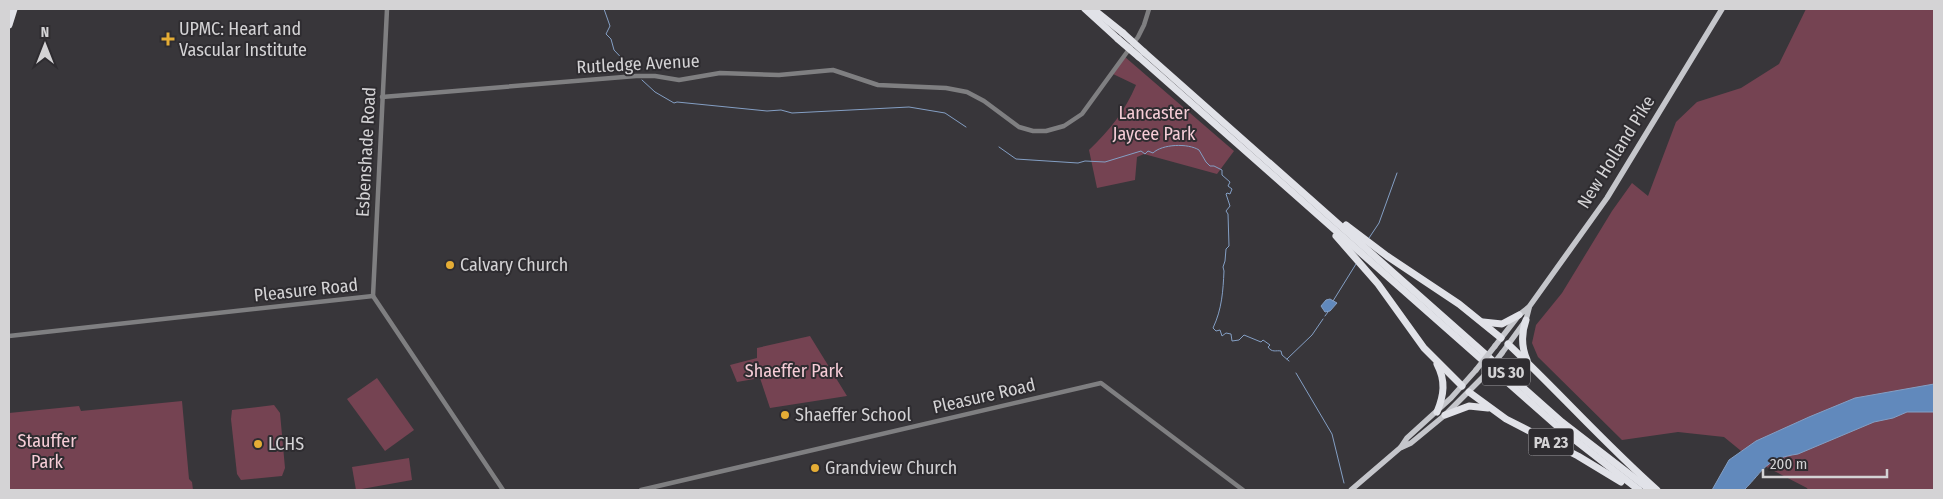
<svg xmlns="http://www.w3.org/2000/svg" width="1943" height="499" font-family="'Fira Sans Condensed',sans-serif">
<rect width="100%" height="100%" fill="#38363a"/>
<g fill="#754352">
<polygon points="1806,9 1934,9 1934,490 1808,490 1807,488 1751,459 1724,437 1678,432 1622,440 1538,357 1532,343 1536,325 1562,293 1612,211 1632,183 1648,196 1676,122 1697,102 1741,88 1779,64"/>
<path d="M1125,57L1234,151L1217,174L1144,154L1137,157L1135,180L1097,188L1089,150C1110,130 1125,111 1136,85L1113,74Z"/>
<polygon points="810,336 847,396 770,408 760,378 737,382 730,365 757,358 757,348"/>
<polygon points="377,378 414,430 385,451 347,399"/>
<polygon points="182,401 189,479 192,482 193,490 9,490 9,413 79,406 81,411"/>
<polygon points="274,405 280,413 285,468 282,476 241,480 237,474 231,419 232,410"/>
<polygon points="409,458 412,480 356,490 352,467"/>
</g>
<g fill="#6189bc" stroke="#849fc4">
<polygon points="1330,299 1337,303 1330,311 1325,312 1321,306 1326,300"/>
<path d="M1934,384V412H1907L1893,418L1874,422L1798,454C1765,459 1765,469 1744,490H1712L1729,460L1756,441L1809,417L1855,398Z"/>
</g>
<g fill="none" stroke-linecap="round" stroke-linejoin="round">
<g stroke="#849fc4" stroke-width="1">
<polyline points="602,9 604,9 610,26 606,34 611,39 614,50 633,70"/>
<polyline points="642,80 655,92 674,103 677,102 767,111 781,110 792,113 909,107 945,113 966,127"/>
<path d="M999,147L1016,159L1078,163L1085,161L1105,162L1141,151L1145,154L1148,151L1153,153C1162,144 1188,143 1199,150L1206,162L1210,166H1214L1222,170V175L1230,182L1228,186L1232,189L1230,194L1227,193L1226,194L1230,206L1226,211L1228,214L1229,246L1226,249L1225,261L1223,267L1224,271C1223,291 1222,309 1213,328L1216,331L1220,330L1222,336L1226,333L1231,334L1232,341L1239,340L1244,335L1261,342L1263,340L1270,345L1268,347C1272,353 1276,350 1281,351L1282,355L1289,361"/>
<polyline points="1369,238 1379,223 1397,173"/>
<polyline points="1333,301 1356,264"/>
<polyline points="1325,316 1328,312"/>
<polyline points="1287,359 1312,335 1323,319"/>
<polyline points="1296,373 1332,434 1344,483"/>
</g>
<g stroke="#7f7f81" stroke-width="4.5">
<polyline points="382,97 636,76 655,76 679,80 720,73 779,75 833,70 878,85 946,88 967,92 984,101 1019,127 1033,131 1046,131 1064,126 1082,114 1138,37 1144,25 1149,9"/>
<polyline points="373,296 387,9"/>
<polyline points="373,296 503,490"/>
<polyline points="9,336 373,296"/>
<polyline points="641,490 1101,383 1243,490"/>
</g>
<g stroke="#c5c6cb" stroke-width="5.5">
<polyline points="1495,346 1519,315 1529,307 1607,198 1722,9"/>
<polyline points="1502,353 1526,320 1529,308"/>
<polyline points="1401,447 1407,438 1451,398 1476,370"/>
<polyline points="1351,490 1400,448 1411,443 1445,415 1484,376"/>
</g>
<g stroke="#e1e2e8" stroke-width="7">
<polyline points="1085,9 1118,39"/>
<polyline points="1093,9 1123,33"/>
<polyline points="9,25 14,9"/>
<polyline points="1144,52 1562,422 1650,490"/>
<polyline points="1139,57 1557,426 1639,490"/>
<polyline points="1346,225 1387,256 1459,304 1501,338"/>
<polyline points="1336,236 1378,284 1424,348 1462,386"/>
<path d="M1526,320C1521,334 1521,346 1527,360"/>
<polyline points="1483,322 1502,324 1519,315"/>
<path d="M1508,344C1559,392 1605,444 1657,490"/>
<polyline points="1469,392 1506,419 1578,456 1621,482"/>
<path d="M1437,412C1444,395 1446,381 1437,364"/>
<polyline points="1445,415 1469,406 1488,408"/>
</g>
<g stroke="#c5c6cb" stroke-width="5.5">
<polyline points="1476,370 1495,346"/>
<polyline points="1484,376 1502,353"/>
</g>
<g stroke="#e1e2e8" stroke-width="7">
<polyline points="1123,33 1144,52"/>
<polyline points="1118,39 1139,57"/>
</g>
</g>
<g fill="#e5ad35" stroke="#2e2c30" stroke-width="2">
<path d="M165.5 31.5h5v5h5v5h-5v5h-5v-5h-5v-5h5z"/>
<circle cx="450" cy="265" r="5"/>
<circle cx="785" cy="415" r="5"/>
<circle cx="258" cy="444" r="5"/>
<circle cx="815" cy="468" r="5"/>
</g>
<g text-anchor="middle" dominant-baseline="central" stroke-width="4" stroke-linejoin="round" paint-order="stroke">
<g fill="#2e2c30" stroke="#a2a1a4" stroke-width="1">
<rect x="1482" y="358.5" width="48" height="27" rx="4"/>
<rect x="1528.5" y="428.5" width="45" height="27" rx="4"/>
</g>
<g font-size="16" font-weight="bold" fill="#d4d3d5">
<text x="1506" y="372">US 30</text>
<text x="1551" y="442">PA 23</text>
</g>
<g font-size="18" fill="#d4d3d5" stroke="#2e2c30" text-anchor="start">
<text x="179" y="29">UPMC: Heart and<tspan x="179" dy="21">Vascular Institute</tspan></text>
<text x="460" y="265">Calvary Church</text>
<text x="795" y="415">Shaeffer School</text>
<text x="268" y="444">LCHS</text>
<text x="825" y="468">Grandview Church</text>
</g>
<g font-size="18" fill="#d4d3d5" stroke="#2e2c30">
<text transform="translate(638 64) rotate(-3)">Rutledge Avenue</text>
<text transform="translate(366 152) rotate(-87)">Esbenshade Road</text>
<text transform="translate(1616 152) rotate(-58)">New Holland Pike</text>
<text transform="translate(306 290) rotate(-6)">Pleasure Road</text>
<text transform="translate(984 396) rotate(-13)">Pleasure Road</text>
</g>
<g font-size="18" fill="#f6cdd7" stroke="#2e2c30">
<text x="1154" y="113">Lancaster<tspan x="1154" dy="21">Jaycee Park</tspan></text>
<text x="794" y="371">Shaeffer Park</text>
<text x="47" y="441">Stauffer<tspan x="47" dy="21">Park</tspan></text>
</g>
</g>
<rect width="1943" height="499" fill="none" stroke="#d4d3d5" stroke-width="20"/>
<g transform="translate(45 45)" stroke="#2e2c30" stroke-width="4" paint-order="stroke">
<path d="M0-4L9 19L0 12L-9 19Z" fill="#d4d3d5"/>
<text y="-8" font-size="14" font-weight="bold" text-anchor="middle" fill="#d4d3d5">N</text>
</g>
<path d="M1763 469v8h124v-8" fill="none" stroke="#d4d3d5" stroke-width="2.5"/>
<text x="1770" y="469" font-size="15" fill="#d4d3d5" stroke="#2e2c30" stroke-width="4" paint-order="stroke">200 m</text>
</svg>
